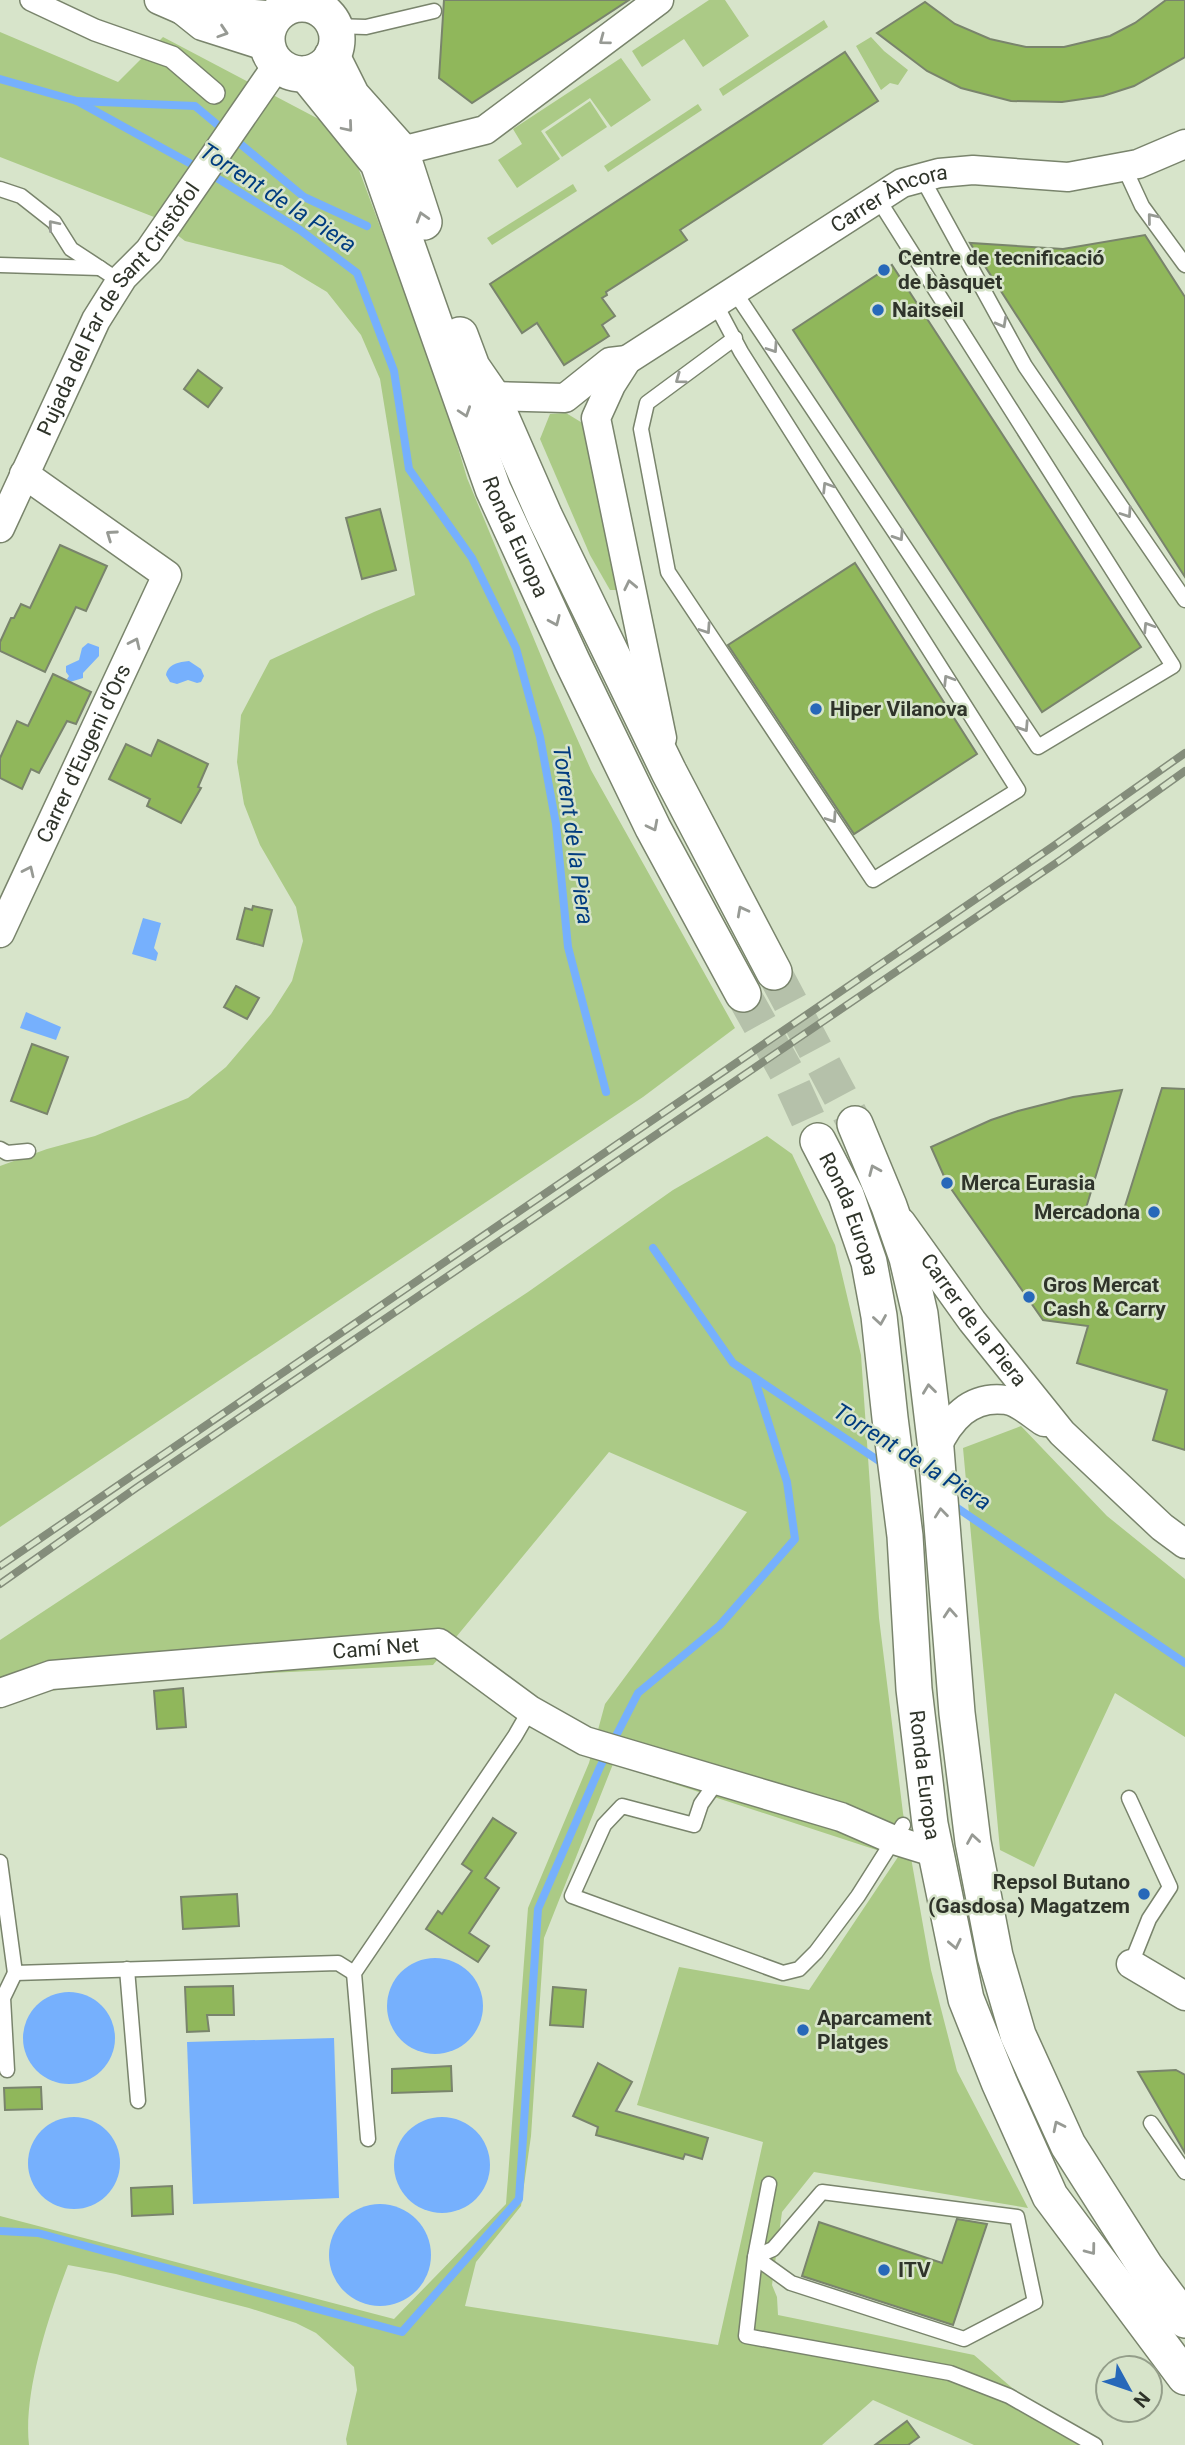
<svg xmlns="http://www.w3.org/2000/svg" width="1185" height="2445" font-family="Roboto,sans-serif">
<rect width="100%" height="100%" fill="#d7e4ca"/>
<g fill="#abca86" fill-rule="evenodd">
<polygon points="709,0 725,0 749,36 703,67 684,39 642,67 632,51"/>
<polygon points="824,20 828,27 723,96 719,89"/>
<polygon points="0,32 118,82 163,37 330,125 349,143 442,393 467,478 551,680 591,770 735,1028 643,1097 0,1527 0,1166 47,1149 95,1136 188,1098 226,1067 271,1014 292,981 303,941 296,907 260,845 244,804 237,762 241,715 270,660 374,612 415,595 380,379 361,335 327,292 282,265 185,241 154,217 0,157"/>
<polygon points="871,37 884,51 908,70 898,85 890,83 881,90 856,46"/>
<polygon points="621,58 651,100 611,127 590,98 541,131 560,159 517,188 498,160 522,144 513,129"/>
<polygon points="590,101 607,127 562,157 545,132"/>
<polygon points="698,104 702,110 608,172 604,166"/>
<polygon points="573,184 577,191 492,245 487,238"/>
<polygon points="566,413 589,427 622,590 610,590 590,555 540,439 550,414"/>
<path d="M767,1136L792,1154L835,1245L861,1355L879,1618L903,1813L931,1970L957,2071L1028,2208L814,2172L782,2212L772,2285L777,2297L778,2315L974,2355L1078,2445H974L873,2400L822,2445H347L346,2439L357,2390L354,2367L316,2333L296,2323L249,2308L116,2274L68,2265C49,2315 23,2392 29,2445H0V2216L394,2319L506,2204L528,1908L589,1763L605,1704L747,1512L609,1452L433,1665L130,1680L28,1694L0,1707V1640L528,1292L673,1190ZM613,1764L898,1857L809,1990L679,1967L637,2105L763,2142L718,2345L465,2306L476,2262L521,2206L531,2136L544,1938Z"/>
<polygon points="1021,1426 1107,1516 1185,1579 1185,1737 1115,1693 1034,1867 1000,1850 963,1448"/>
</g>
<g fill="#76b0fd">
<polygon points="88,643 99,647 99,656 83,673 83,678 70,682 67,679 69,676 66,672 66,666 79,660 82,648"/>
<path d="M189,661L201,669L204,676L201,682L197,683L188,680L177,684L170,682L166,675C168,664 179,662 189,661Z"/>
<polygon points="143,918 161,923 154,948 158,953 156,961 132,954"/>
<polygon points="26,1012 61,1027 56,1040 20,1028"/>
<circle cx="435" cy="2006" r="48"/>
<circle cx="69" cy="2038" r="46"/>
<polygon points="334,2038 339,2198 193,2204 187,2042"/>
<circle cx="74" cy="2163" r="46"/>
<circle cx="442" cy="2165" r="48"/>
<circle cx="380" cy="2255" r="51"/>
</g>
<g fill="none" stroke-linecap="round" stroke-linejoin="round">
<g stroke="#76b0fd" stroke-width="8">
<polyline points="0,79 77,101 222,181 300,230 357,273 394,371 409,469 472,558 516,648 540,737 556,824 568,947 606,1092"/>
<polyline points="77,101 195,106 304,197 367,226"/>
<polyline points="653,1248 733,1363 885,1465"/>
<polyline points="950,1503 1185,1663"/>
<polyline points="0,2231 38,2233 402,2332 519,2199 538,1909 600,1767 638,1693 720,1625 795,1539 787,1482 754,1377"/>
</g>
</g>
<g fill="#90b75b" stroke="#79846c" stroke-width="2">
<polygon points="444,0 629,0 472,103 439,78"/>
<polygon points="1166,0 1185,0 1185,57 1134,86 1103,96 1062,102 1011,101 961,88 927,71 877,33 925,2 955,24 990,39 1026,47 1064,47 1110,36 1135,23"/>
<polygon points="845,52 878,101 680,230 687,240 606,292 607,295 602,298 615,316 602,325 609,336 564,365 537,323 522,333 490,284"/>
<polygon points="1145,235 1185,297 1185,577 970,243 1063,249"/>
<polygon points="892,265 1141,647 1042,712 793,330"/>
<polygon points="198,370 222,388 208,407 184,389"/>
<polygon points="380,509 396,570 362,579 346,518"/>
<polygon points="60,545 107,566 86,611 76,607 45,672 0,651 0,642 11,618 14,618 21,604 30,608"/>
<polygon points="855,563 977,754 854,834 728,645"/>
<polygon points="53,674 91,692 76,724 67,721 39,773 31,769 22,789 0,778 0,758 17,721 28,726"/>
<polygon points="158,740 208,764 198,787 201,788 181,823 147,806 150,799 109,779 126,744 151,756"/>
<polygon points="253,906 272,910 263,946 237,939 245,908 252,910"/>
<polygon points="236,986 259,998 247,1019 224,1007"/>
<polygon points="32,1044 68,1057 47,1114 11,1101"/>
<polygon points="1162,1088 1185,1089 1185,1450 1153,1440 1167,1390 1077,1363 1088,1326 1043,1320 947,1183 931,1147 991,1120 1018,1111 1073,1097 1122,1090 1086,1208 1121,1219"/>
<polygon points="183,1688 186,1727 157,1729 154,1691"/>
<polygon points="493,1818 516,1833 485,1878 499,1888 469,1933 489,1946 478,1962 426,1929 438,1911 442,1914 472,1871 462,1864"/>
<polygon points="237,1894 239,1926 183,1929 181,1897"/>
<polygon points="233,1986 234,2015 207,2015 209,2031 187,2032 185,1987"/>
<polygon points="553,1987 586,1990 583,2027 550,2025"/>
<polygon points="598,2063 632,2082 616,2111 708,2138 702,2159 685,2154 683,2159 596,2135 598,2127 573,2116"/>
<polygon points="451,2066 452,2091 392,2093 392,2069"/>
<polygon points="1176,2070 1185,2075 1185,2153 1138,2072"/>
<polygon points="41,2087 42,2109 5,2110 4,2088"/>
<polygon points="172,2186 173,2214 132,2216 131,2188"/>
<polygon points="957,2219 987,2224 953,2325 802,2276 819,2222 942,2263"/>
<polygon points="907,2421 919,2437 908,2445 875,2445"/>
</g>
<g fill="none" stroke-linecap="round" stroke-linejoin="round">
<g stroke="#b5c1aa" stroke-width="35" stroke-dasharray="35 18" stroke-linecap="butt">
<polyline points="774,972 855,1124"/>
<polyline points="743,994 787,1073 818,1141"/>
</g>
<g stroke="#79846c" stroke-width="17">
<g id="service">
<polyline points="333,26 366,27 434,11"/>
<polyline points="1124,167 1142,206 1185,265"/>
<polyline points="922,178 1025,366 1185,600"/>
<polyline points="0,189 21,196 54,222 71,249 112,276 123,277"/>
<polyline points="0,265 100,268"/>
<polyline points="734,291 1038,747 1173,666 878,199"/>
<polyline points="715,303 741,352 1018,790 873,880 668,572 641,429 647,403 735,338"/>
<polyline points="0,1149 7,1153 28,1151"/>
<polyline points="718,1780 701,1804 694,1825 622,1806 604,1825 572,1896 783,1973 799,1969 816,1952 858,1896 903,1825"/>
<polyline points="1129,1798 1170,1887 1149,1919 1131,1964"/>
<polyline points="0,1862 15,1973 338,1963 354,1973"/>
<polyline points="127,1969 138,2101"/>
<polyline points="7,2070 3,1998 15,1973"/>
<polyline points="1151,2123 1185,2172"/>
<polyline points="368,2139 354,1973 515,1736 530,1710"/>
<polyline points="769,2184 755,2257 746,2336 950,2373 1009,2396 1095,2445"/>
<polygon points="822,2192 1017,2217 1035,2302 964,2339 791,2283 755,2257 773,2249"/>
</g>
</g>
<g stroke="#79846c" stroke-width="24">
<polyline id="pedestrian" points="31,0 95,30 172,57 214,93"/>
</g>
<g stroke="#79846c" stroke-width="31">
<g id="minor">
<polyline points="159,0 182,10 202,26 268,47"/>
<polyline points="182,10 207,5 222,11 276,16"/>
<polyline points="401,151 485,130 659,0"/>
<polyline points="492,396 565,398 610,362 627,360"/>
<path id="s1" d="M0,528L96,320L123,277L149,251L278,64"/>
<path id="s2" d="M662,738L596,418L611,385L627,360L902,183L939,173L973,170L1068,177L1138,164L1185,144"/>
<path id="s3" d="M0,933L167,575L24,474"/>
<path id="s4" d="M901,1222L972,1321L1062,1433L1162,1527L1185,1544"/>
<path d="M936,1449C949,1420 970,1395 1006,1400C1018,1401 1033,1415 1044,1422"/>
<path id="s5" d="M0,1693L51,1675L439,1643L530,1710L585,1741L841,1817L894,1840L936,1853"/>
<polyline points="1131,1964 1185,1996"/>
</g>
</g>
<g stroke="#79846c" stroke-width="38">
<g id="tertiary">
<circle cx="302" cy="39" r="35"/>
<polyline points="332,56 352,96 401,151 424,222"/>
<path id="s6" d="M306,74L378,163L493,489L572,661L653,828L743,994"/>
<polyline points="460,335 472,367 492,396 545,517 669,772 774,972"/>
<polyline points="855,1124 889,1206 907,1258 920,1314 936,1449 957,1713 973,1842 995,1956 1018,2035 1068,2145 1145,2266 1185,2320"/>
<path id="s7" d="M818,1141L846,1195L869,1262L879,1316L890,1418L905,1536L914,1689L930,1824L966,1999L999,2082L1050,2196L1185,2377"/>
</g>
</g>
<use href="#service" stroke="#fff" stroke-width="14"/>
<use href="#pedestrian" stroke="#fff" stroke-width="21"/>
<use href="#minor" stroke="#fff" stroke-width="28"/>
<use href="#tertiary" stroke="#fff" stroke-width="35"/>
<g stroke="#848d7b" stroke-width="8">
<g id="rail">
<polyline points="0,1566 1052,847 1185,753"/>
<polyline points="0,1584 136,1488 1062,859 1185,771"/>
</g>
</g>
<use href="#rail" stroke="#d7e4ca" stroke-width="5" stroke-dasharray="16" stroke-linecap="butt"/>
</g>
<defs><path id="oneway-chevron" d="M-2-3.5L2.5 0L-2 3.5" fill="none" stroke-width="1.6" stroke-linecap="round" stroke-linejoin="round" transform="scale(1.75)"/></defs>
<g stroke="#979a94">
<use href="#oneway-chevron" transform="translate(223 32) rotate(18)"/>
<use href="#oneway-chevron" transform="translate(604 40) rotate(143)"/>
<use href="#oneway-chevron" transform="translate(348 127) rotate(50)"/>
<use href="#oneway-chevron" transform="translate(422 217) rotate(-107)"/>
<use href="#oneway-chevron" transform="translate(1152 218) rotate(-129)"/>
<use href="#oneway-chevron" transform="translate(53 225) rotate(-130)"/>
<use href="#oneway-chevron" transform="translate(1002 323) rotate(61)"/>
<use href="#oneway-chevron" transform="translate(773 348) rotate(56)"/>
<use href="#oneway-chevron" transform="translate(680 379) rotate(144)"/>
<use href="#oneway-chevron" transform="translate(465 412) rotate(71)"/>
<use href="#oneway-chevron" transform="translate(827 487) rotate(-122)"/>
<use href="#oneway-chevron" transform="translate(1127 513) rotate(56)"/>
<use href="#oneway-chevron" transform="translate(111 535) rotate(-145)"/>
<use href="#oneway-chevron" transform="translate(899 536) rotate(57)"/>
<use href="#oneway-chevron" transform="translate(630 585) rotate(-102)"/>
<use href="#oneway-chevron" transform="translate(555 621) rotate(66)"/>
<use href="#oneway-chevron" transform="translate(1148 627) rotate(-122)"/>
<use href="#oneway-chevron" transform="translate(706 629) rotate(56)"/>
<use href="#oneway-chevron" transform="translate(135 643) rotate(-65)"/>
<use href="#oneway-chevron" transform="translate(948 680) rotate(-122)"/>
<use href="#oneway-chevron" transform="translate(1024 727) rotate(57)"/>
<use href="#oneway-chevron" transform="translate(832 818) rotate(56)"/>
<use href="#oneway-chevron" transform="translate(653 826) rotate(63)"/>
<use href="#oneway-chevron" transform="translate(29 871) rotate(-65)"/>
<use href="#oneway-chevron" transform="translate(742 911) rotate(-118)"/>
<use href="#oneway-chevron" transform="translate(874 1170) rotate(-113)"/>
<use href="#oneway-chevron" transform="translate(880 1320) rotate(81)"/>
<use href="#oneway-chevron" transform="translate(929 1389) rotate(-97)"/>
<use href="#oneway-chevron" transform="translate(941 1513) rotate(-96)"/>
<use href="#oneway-chevron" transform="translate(950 1613) rotate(-94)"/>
<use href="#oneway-chevron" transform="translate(973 1839) rotate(-99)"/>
<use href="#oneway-chevron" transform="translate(955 1944) rotate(78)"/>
<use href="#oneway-chevron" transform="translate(1058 2126) rotate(-116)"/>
<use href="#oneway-chevron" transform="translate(1091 2250) rotate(53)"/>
</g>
<g fill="#2768b9" stroke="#d7e4ca" stroke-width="2.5">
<circle cx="884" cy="270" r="7"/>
<circle cx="878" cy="310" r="7"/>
<circle cx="816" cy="709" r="7"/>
<circle cx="947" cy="1183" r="7"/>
<circle cx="1154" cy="1212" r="7"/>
<circle cx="1029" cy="1297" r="7"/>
<circle cx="1144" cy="1894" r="7"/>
<circle cx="803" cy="2030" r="7"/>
<circle cx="884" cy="2270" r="7"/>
</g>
<g text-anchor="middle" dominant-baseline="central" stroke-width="5" stroke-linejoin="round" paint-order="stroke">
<g font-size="21" fill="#2f342a" stroke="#d7e4ca">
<text stroke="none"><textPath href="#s2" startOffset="702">Carrer Àncora</textPath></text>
<text stroke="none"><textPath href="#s1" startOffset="250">Pujada del Far de Sant Cristòfol</textPath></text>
<text stroke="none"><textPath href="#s6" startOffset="513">Ronda Europa</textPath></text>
<text stroke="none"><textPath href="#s3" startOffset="198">Carrer d'Eugeni d'Ors</textPath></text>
<text stroke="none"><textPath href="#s7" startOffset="80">Ronda Europa</textPath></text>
<text stroke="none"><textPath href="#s4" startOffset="122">Carrer de la Piera</textPath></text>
<text stroke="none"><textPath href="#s5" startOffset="380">Camí Net</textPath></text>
<text stroke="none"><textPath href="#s7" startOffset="648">Ronda Europa</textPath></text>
</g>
<g font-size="21" font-weight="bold" fill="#2f342a" stroke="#d7e4ca" text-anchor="start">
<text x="898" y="258">Centre de tecnificació<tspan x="898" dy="24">de bàsquet</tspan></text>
<text x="892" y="310">Naitseil</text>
<text x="830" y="709">Hiper Vilanova</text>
<text x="961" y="1183">Merca Eurasia</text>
<text x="1140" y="1212" text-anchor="end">Mercadona</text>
<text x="1043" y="1285">Gros Mercat<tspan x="1043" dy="24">Cash &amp; Carry</tspan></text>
<text x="1130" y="1882" text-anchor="end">Repsol Butano<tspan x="1130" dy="24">(Gasdosa) Magatzem</tspan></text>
<text x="817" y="2018">Aparcament<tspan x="817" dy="24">Platges</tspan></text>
<text x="898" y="2270">ITV</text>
</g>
<g font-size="23" font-style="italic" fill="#003c7f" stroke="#d7e4ca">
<text transform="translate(278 198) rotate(33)">Torrent de la Piera</text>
<text transform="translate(573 835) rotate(82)">Torrent de la Piera</text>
<text transform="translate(912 1457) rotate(32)">Torrent de la Piera</text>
</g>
</g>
<g transform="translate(1129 2389) rotate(130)"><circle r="33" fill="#d7e4ca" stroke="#949e8a" stroke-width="2"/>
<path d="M0-5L12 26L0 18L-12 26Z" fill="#2768b9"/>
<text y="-10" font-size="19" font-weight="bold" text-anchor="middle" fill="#2f342a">N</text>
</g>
</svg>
